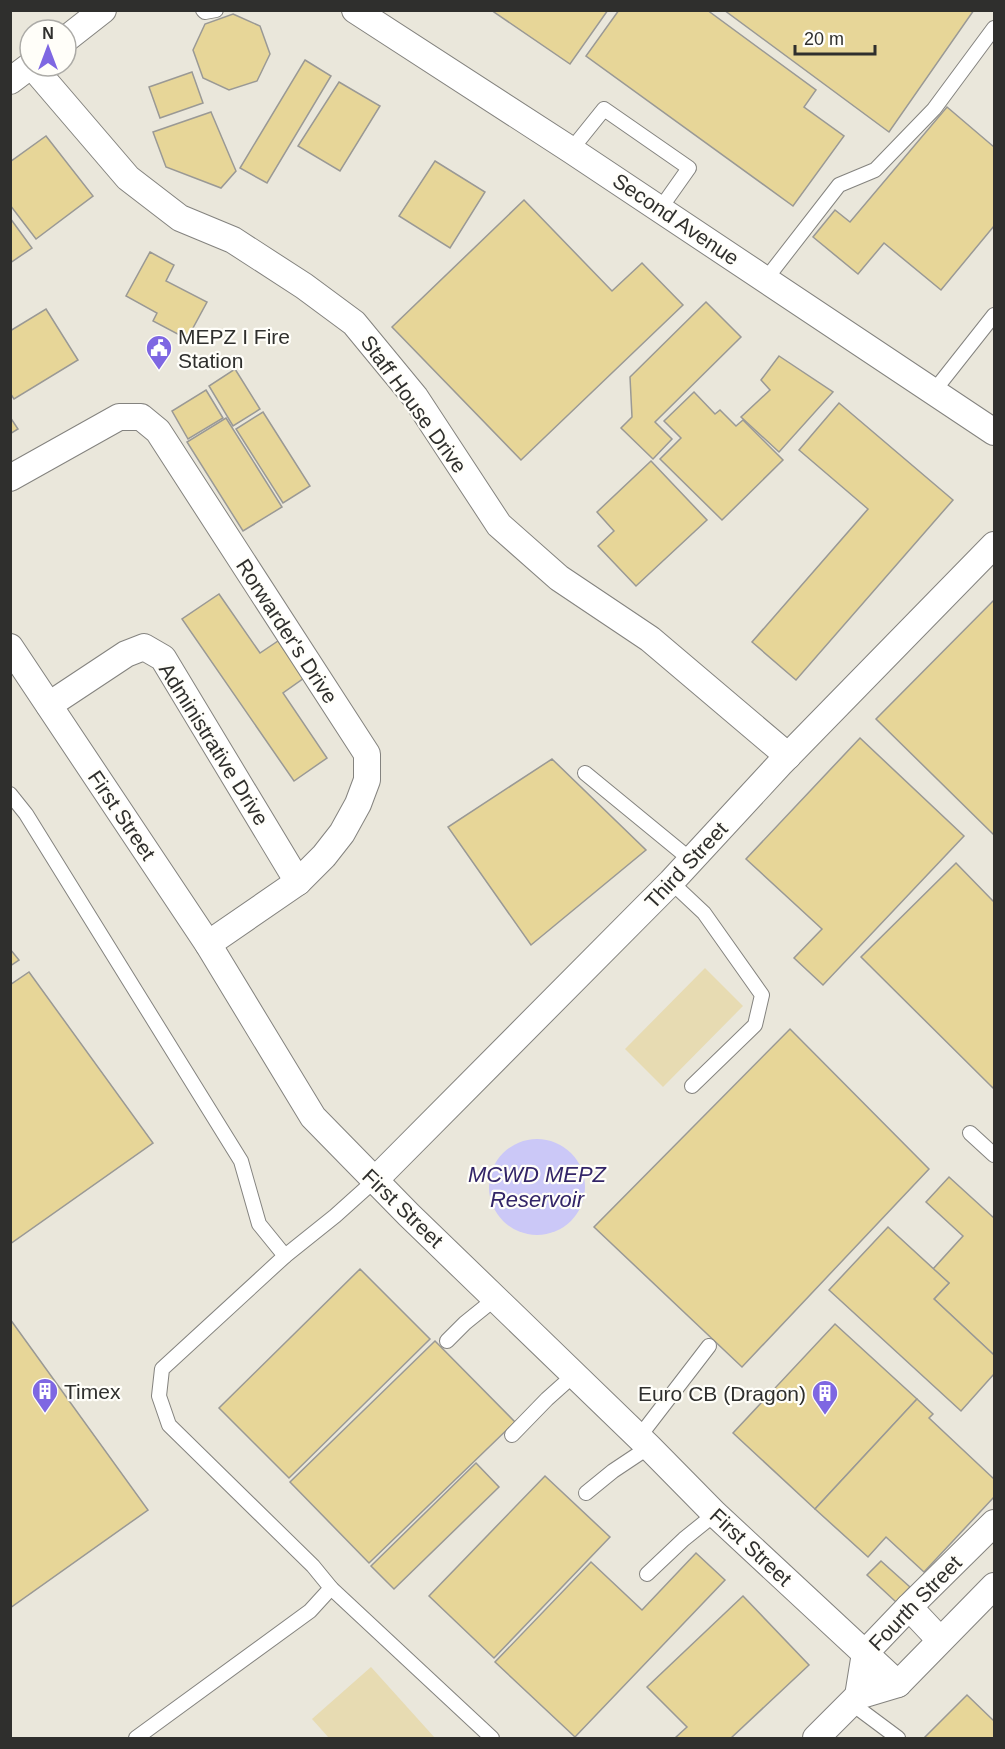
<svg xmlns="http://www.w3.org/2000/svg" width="1005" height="1749" font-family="Arial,sans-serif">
<rect width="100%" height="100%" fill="#f1f0ec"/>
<path fill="#eae7db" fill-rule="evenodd" d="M11,11H994V1738H11ZM30,30H66V66H30Z"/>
<g fill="#e7dbb2">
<polygon points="705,968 743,1006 663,1087 625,1049"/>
<polygon points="371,1667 435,1738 329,1738 312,1719"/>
</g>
<circle fill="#cbc8f7" cx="537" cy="1187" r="48"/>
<g fill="#e7d698" stroke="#9a9995" stroke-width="1.5">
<polygon points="491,10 608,10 570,64"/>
<polygon points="619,10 707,10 816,90 804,107 844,136 793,206 586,56"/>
<polygon points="724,10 974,10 889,132"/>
<polygon points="233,14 260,26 270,54 257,81 229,90 203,78 193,50 205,24"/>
<polygon points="305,60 331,76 267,183 240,168"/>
<polygon points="192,72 203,103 160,118 149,87"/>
<polygon points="339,82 380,106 340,171 298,146"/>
<polygon points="947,107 994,147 994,226 941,290 884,243 858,274 813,237 835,210 850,222"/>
<polygon points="211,112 236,171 221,188 166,167 153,132"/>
<polygon points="46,136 93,196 36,239 10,205 10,162"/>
<polygon points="435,161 485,192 450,248 399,216"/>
<polygon points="524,200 612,291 642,263 683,305 521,460 392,327"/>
<polygon points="10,218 32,248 10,263"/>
<polygon points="150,252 174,265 166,281 207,302 187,339 153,321 157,313 126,296"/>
<polygon points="706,302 741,337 655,422 672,439 653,459 621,428 632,417 630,377"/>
<polygon points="46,309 78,360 14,399 10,393 10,331"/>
<polygon points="779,356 833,392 779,452 741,417 770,390 761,380"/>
<polygon points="235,369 260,409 233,426 209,386"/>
<polygon points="206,390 223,418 188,439 172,411"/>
<polygon points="694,392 715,414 720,410 736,426 743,420 783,460 722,520 660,459 681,438 664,421"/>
<polygon points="839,403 953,500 796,680 752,642 868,509 799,450"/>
<polygon points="263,412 310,486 283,503 236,429"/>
<polygon points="10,417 18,429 10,434"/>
<polygon points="226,418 282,507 243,531 187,442"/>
<polygon points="651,461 707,520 636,586 598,546 614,531 597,512"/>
<polygon points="219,594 260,653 278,641 304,678 283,693 327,758 294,781 182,619"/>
<polygon points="994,600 994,835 876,719"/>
<polygon points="860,738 964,836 823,985 794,958 822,929 746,859"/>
<polygon points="552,759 646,850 531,945 448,827"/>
<polygon points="956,863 994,902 994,1089 861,957"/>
<polygon points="10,949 19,960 10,966"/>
<polygon points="29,972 153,1143 10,1244 10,985"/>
<polygon points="790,1029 929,1169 742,1367 594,1227"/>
<polygon points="949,1177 994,1218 994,1355 934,1299 949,1283 933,1269 963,1236 926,1202"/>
<polygon points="888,1227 949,1283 934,1299 994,1355 994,1374 961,1411 829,1290"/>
<polygon points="360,1269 430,1339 289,1478 219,1408"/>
<polygon points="10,1319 148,1510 10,1608"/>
<polygon points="835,1324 917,1399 815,1509 733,1433"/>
<polygon points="435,1341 515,1422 369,1563 290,1482"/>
<polygon points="917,1399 933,1414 929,1418 994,1479 994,1497 924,1572 886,1537 868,1557 815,1509"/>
<polygon points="476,1463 499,1487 394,1589 371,1566"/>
<polygon points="545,1476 610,1537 494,1658 429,1596"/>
<polygon points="696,1553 725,1580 575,1737 495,1662 591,1562 642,1610"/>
<polygon points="881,1561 910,1587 896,1602 867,1575"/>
<polygon points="743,1596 809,1665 731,1738 675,1738 687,1727 647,1687"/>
<polygon points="967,1695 994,1721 994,1738 924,1738"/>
</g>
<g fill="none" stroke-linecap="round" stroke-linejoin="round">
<g stroke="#84837f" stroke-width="16">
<g id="lane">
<polyline points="203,10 205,12 216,10"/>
<polyline points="571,150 604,109 689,168 660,209"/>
<polyline points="766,279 839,185 875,170 934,109 994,28"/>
<polyline points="934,391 994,315"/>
<polyline points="585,773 691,860"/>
<polyline points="10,794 26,814 241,1161 259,1224 285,1256"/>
<polyline points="671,882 704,913 762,995 755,1025 692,1086"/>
<polyline points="970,1133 994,1155"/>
<polyline points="447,1341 465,1323 496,1298"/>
<polyline points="512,1435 547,1399 575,1374"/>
<polyline points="639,1437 709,1346"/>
<polyline points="586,1493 613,1471 649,1447"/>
<polyline points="647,1574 684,1539 715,1514"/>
<polyline points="331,1588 492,1738"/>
<polyline points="851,1703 898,1738"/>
<polyline points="136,1738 310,1611 331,1588 313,1566 169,1425 159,1396 162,1369 285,1256 335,1216 374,1181"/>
</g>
</g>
<g stroke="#84837f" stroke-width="28">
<g id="street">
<polyline points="355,10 571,150 994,432"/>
<polyline points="66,39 103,10"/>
<polyline points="32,66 128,178 180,218 233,240 304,286 354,323 415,397 499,525 559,578 650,639 788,756"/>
<polyline points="10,81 30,66"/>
<polyline points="10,478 119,417 141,417 158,431 367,754 367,780 358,804 342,833 324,856 298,882 208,944"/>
<polyline points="10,647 208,944 313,1117 409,1215 649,1447 715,1514 898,1684"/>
<polyline points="49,705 126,654 144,647 163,658 298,882"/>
<polyline points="374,1181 671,882 780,764 994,545"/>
<polyline points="909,1607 940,1640"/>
<polyline points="858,1696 865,1653 909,1607 994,1523"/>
<polyline points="816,1738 858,1696 898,1684 994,1586"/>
</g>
</g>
<use href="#lane" stroke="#fff" stroke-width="14"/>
<use href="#street" stroke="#fff" stroke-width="26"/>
</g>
<defs>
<g id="civic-pin" transform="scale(1.35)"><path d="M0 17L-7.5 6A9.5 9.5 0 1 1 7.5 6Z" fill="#7e67e2" stroke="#fffef9"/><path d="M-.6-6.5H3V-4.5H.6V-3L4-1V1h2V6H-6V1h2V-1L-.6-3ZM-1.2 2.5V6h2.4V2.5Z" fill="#fff"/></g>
<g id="building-pin" transform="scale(1.35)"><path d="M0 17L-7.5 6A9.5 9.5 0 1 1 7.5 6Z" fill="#7e67e2" stroke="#fffef9"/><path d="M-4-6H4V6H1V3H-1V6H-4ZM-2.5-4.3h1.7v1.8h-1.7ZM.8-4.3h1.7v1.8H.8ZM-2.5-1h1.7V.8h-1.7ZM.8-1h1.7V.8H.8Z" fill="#fff"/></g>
</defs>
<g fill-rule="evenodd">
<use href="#civic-pin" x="159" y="348"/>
<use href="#building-pin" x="45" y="1391"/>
<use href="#building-pin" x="825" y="1393"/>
</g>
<g text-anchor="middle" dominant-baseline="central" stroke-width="4.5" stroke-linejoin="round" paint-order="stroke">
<g font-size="21" fill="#2f2f2d" stroke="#fffef9">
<text transform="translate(676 219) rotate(34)">Second Avenue</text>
<text transform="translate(414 404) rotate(54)">Staff House Drive</text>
<text transform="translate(287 631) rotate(57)">Rorwarder's Drive</text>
<text transform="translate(214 744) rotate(58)">Administrative Drive</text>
<text transform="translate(122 815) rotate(56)">First Street</text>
<text transform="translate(686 865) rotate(-47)">Third Street</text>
<text transform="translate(403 1208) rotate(44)">First Street</text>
<text transform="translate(751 1547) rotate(43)">First Street</text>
<text transform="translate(915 1603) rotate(-46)">Fourth Street</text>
</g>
<g font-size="21" fill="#2f2f2d" stroke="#fffef9" text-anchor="start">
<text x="178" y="336">MEPZ I Fire<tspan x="178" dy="24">Station</tspan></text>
<text x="64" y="1391">Timex</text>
<text x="806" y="1393" text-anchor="end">Euro CB (Dragon)</text>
</g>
<g font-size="22" font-style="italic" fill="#332568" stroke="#fffef9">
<text x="537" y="1174">MCWD MEPZ<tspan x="537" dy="25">Reservoir</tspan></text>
</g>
</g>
<rect width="1005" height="1749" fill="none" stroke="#2f2f2d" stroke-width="24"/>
<g transform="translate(48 48)"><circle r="28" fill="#fffef9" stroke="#acaba7" stroke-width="1.5"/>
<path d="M0-4.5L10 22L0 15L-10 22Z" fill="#7e67e2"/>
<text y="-9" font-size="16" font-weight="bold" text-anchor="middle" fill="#2f2f2d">N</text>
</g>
<path d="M795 45v9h80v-9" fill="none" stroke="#2f2f2d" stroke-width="3"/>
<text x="804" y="45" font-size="18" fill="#2f2f2d" stroke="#fffef9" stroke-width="4.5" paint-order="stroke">20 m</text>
</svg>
